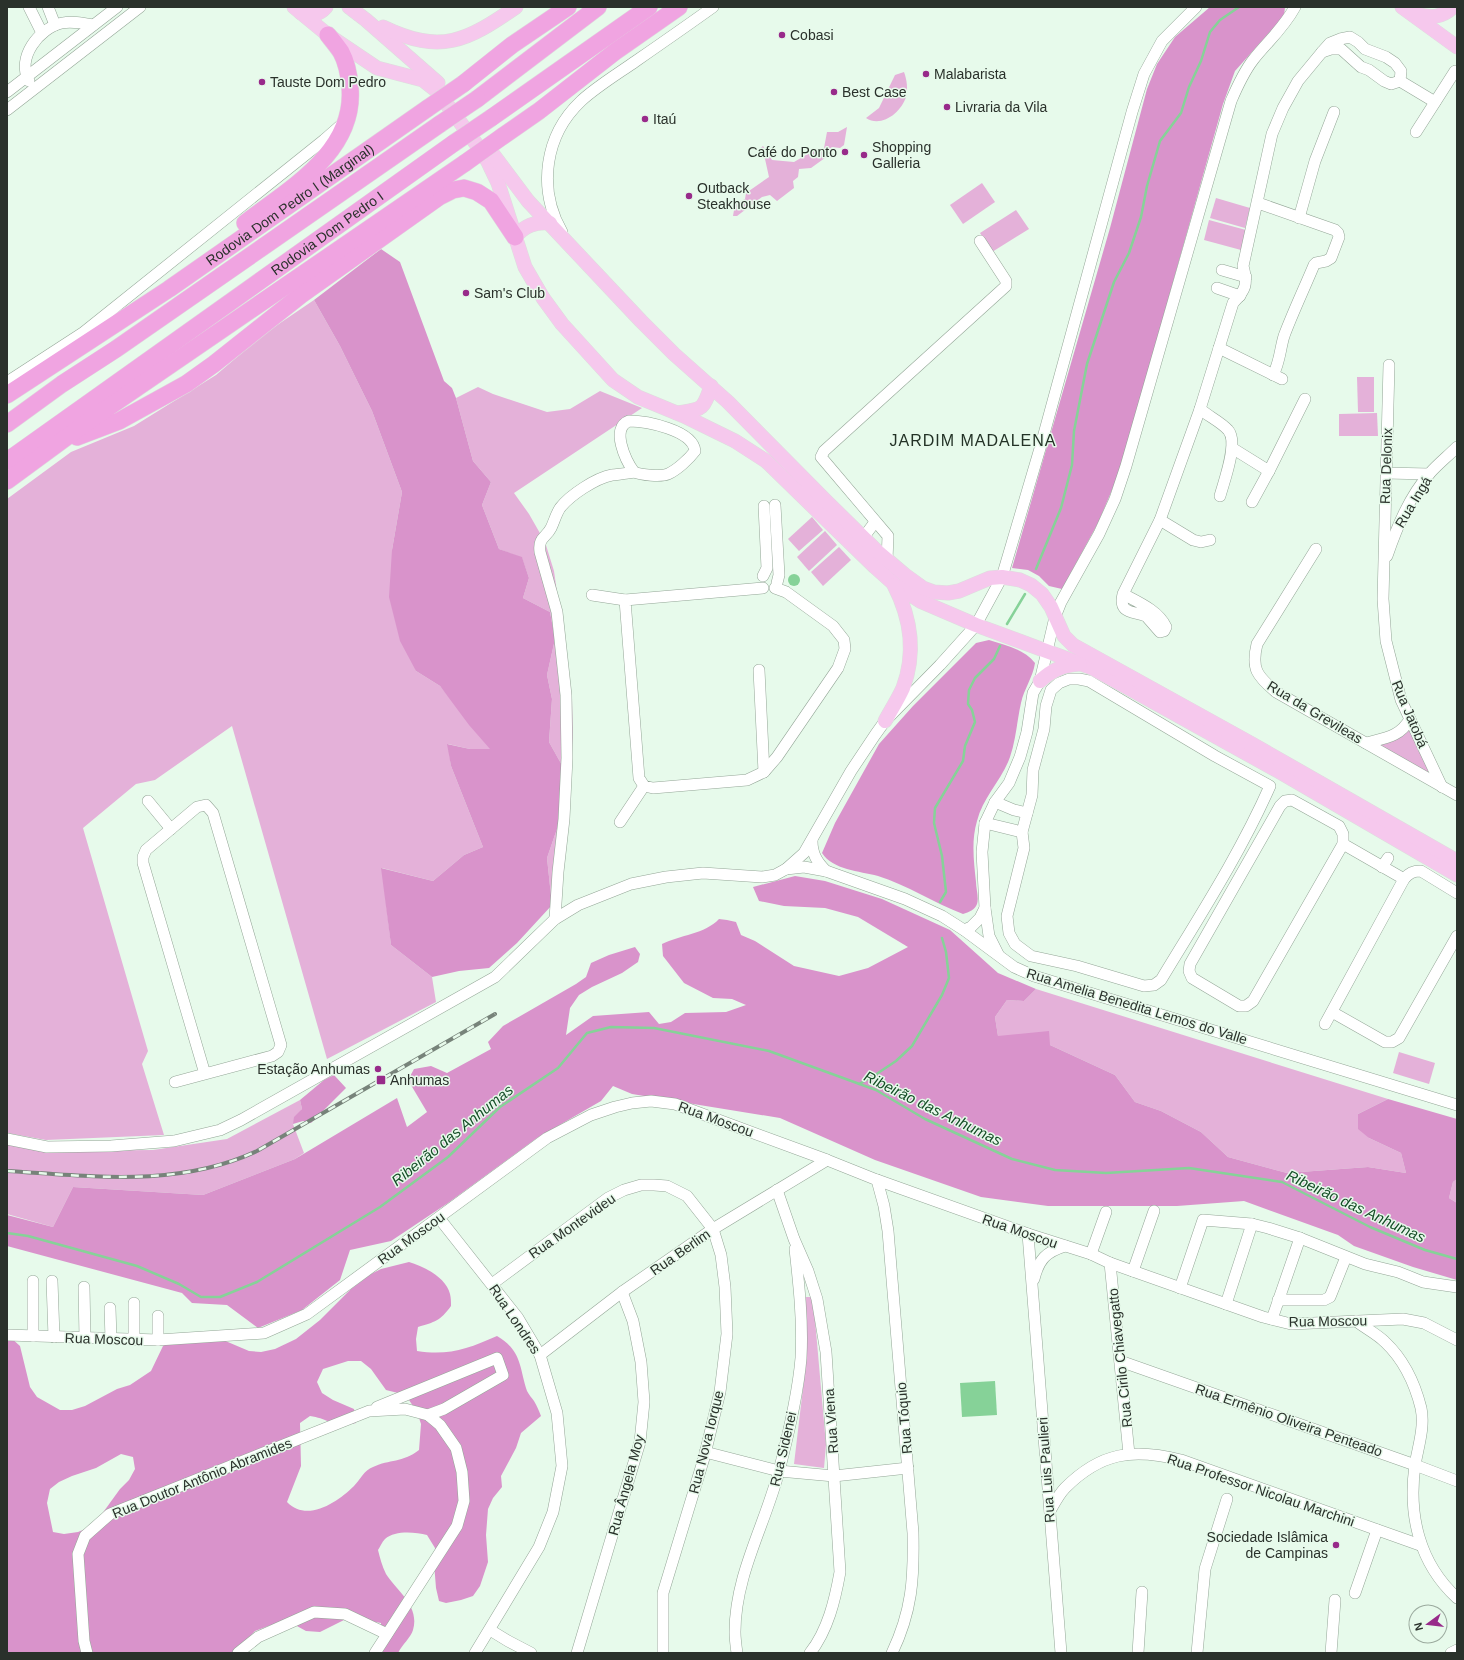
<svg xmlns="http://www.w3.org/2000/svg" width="1464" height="1660" font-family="Helvetica,sans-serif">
<rect width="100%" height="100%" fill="#e7faeb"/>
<g fill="#e4b1d9">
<path d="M904,72C907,80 908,89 906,97C901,113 881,128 866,118L879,108L895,75Z"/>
<polygon points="847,127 844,145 840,148 832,147 829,150 829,155 811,168 799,169 798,177 793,181 794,188 777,201 770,195 762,197 737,216 733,216 735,204 745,199 746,193 769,177 765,159 758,150 763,146 772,160 794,162 818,148 824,148 827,132 838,132"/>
<polygon points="982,183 995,202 963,224 950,205"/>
<polygon points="1216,198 1250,208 1245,228 1210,218"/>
<polygon points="1016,210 1029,229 992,252 980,233"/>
<polygon points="1209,220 1246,230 1241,250 1204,240"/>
<polygon points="314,300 340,346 372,411 402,492 392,550 416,671 440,686 491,749 470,749 448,744 451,766 483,847 464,855 433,881 382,868 391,945 432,977 436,1002 327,1059 232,726 155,780 136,784 83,828 148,1051 142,1064 164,1135 46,1140 7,1133 7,499 71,452 134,426 216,375 264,334"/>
<polygon points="1357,377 1374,377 1374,412 1358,412"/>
<polygon points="478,387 493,394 547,412 570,409 600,391 642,408 514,493 529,514 545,542 554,571 572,698 573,738 562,890 552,905 547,858 559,823 563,767 549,742 552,699 547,675 555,639 550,612 523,598 529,578 522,558 499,549 482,505 491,482 473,461 456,398"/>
<polygon points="1377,413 1378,436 1339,436 1339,414"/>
<polygon points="812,517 823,530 799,551 788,539"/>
<polygon points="825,531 837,545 809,571 797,557"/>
<polygon points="839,547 851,560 823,586 811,572"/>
<polygon points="1410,725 1436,780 1373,744"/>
<polygon points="1036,989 1388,1099 1358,1114 1369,1138 1401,1153 1406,1173 1368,1167 1287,1173 1228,1157 1201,1132 1161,1111 1135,1102 1115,1075 1050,1045 998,1036 995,1017 1007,1000 1024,1001"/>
<polygon points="1399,1052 1435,1063 1429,1084 1393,1073"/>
<polygon points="300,1100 302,1109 293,1124 304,1153 295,1159 203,1195 73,1187 53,1227 7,1214 7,1144 45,1151 153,1150 227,1139"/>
<polygon points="1457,1179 1457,1203 1449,1198 1453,1182"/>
<polygon points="805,1297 813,1297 826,1445 824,1468 794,1464 805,1371"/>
</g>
<g fill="#d993cb" fill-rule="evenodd">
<polygon points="1210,7 1285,7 1284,16 1235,71 1223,104 1120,471 1098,523 1062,589 1049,586 1039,576 1028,570 1012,568 1110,228 1147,89 1157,64 1175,37"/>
<polygon points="381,249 400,262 444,381 452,388 456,398 473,461 491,482 482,505 499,549 522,557 529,578 523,598 550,612 555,639 547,675 552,699 549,742 563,767 559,823 547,858 552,905 517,943 489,968 459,971 432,977 391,945 381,868 433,881 464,855 483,847 451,766 447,744 470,749 490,749 469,725 440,686 416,671 400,641 389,597 392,550 402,492 372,411 340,346 314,300"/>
<path d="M989,640C1005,645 1024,649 1035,663C1033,677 1024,689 1021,703C1017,721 1016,739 1010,757C1002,780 983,797 977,821C971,841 974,863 976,882C976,888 979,898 977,904C975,910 969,912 963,914C934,903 907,885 878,876C859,871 833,870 822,853L835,823L879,744L913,706L976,643Z"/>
<path d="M795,876L825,881L882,899L950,930L998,973L1036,989L1024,1001L1007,1000L995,1017L998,1036L1049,1031L1050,1045L1115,1075L1135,1102L1161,1111L1201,1132L1228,1157L1287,1173L1368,1167L1406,1173L1401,1153L1369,1138L1358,1129V1114L1388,1099L1457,1119V1179L1453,1182L1449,1198L1457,1203V1280L1413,1267L1354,1246L1338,1235L1244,1201L1177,1206H1048L981,1197L875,1160L780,1118L632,1094L613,1086L601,1101L537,1138L448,1203L391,1241L350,1250L340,1280L302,1310L258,1328L227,1305L192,1303L182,1293L7,1246V1215L53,1227L73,1187L203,1195L295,1159L397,1098L407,1127L427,1112L408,1080L414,1069L431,1066L447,1073L491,1049L488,1042L503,1026L576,984L586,977L591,963L609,955L635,947L640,954L638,962L622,973L592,987L579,995L570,1008L566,1035L593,1016L649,1012L659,1024L671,1022L685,1013L726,1012L746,1005L732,999L713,998L684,983L663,956L662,944C680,935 705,934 719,919L727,920L736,922L741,935L755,941L794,966L839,976L868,968L908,947L858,917L825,908L784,906L759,901L753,887Z"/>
<polygon points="334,1075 346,1088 311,1123 303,1121 293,1124 294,1117 302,1109 300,1100 324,1080"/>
<path d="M409,1262C423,1266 446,1277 450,1294C451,1298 451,1302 451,1306C440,1321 435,1322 418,1327L416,1339L417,1351C448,1356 468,1349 497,1336C522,1351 519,1366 527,1391C529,1395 532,1398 534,1401C537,1406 539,1411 541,1416L521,1433L516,1448L501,1476L502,1487L493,1498L488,1509L486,1535L488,1562L480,1586L473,1596L461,1600L446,1603L439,1601L436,1588L434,1563L435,1548L427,1535C415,1532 395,1530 385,1539C382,1542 380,1547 378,1550C380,1558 382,1566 386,1574C397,1591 420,1606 413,1630C411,1637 402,1645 398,1653H378L381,1636V1623L359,1619L344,1620L320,1632L306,1631L295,1625H271L255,1631L244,1643L238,1653H7V1337H10L20,1346L30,1387L37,1397L60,1410H72L85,1406L117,1389L130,1385L151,1371L163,1346L174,1338L216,1337L249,1351L261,1352L275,1349L296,1339L320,1320L351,1289L371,1274L381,1269ZM348,1361H361L371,1369L386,1390L398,1393L409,1400L417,1412L421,1424L419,1450C402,1463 390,1459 373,1467C364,1470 360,1480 354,1486C338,1502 307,1523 287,1502L301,1466L300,1423L310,1416C331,1419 332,1429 356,1423L354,1409L333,1400L322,1393L317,1382L323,1369ZM121,1454L133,1457L135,1469L129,1480L120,1489L99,1518L90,1527L78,1532L64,1534L53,1532L47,1503L50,1489L59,1482L72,1476L96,1468Z"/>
</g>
<g fill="#86d298">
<circle cx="794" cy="580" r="6"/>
<polygon points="995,1381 997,1415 962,1417 960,1383"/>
</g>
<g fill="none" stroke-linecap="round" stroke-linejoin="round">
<g stroke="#86d298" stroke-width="2.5">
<polyline points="1036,569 1061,508 1072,465 1074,431 1087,364 1114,282 1129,253 1141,217 1147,186 1160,141 1181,113 1189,87 1201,61 1210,32 1220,20 1239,7"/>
<polyline points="1007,624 1025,594"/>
<polyline points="940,902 946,892 942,856 934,823 935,808 963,761 965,746 975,722 972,710 968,704 969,690 975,678 994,659 1000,646"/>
<polyline points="859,1084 875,1075 896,1061 912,1046 942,995 949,978 946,952 942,938"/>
<polyline points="7,1233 28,1236 137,1266 179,1284 201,1297 220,1297 257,1282 380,1207 448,1157 500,1107 558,1068 587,1033 611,1027 654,1028 769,1051 876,1090 925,1119 1012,1159 1055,1170 1106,1173 1189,1168 1282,1182 1370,1227 1425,1250 1457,1259"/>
</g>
<g stroke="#94a697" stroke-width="12">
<g id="minor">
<polyline points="29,7 42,33"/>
<polyline points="48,7 55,25"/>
<polyline points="1322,52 1331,49 1341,49 1361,67 1369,70 1384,81 1391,84 1400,81"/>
<path d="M29,81C16,58 39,28 62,23C72,21 82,23 93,25"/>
<polyline points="1400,81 1435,102"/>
<polyline points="7,92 117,7"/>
<polyline points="7,110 140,7"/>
<polyline points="1416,132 1455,71"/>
<path d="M1258,203L1335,230L1338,233L1339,237L1331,258L1326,261L1316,263L1314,265C1304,289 1293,312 1284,336C1280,349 1280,362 1273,375"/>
<polyline points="1299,218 1315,161 1334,112"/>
<path d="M562,232C537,188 545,135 581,101C596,87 619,73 636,61C662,43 688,25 713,7"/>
<polyline points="1222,270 1246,277"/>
<polyline points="1217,288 1240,296"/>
<polyline points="1219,348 1282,379"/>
<polyline points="1389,365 1383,599 1386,641 1401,700 1442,787"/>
<polyline points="7,382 84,332 324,140 340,126"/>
<path d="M1200,409C1208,416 1221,422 1228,430C1239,442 1224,481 1220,496"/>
<path d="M629,421C646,421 693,430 695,451C689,459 677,470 668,474C661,477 641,475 634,472C626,461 610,428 629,421Z"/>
<polyline points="1232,448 1269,471 1305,399"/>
<polyline points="1386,473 1429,474"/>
<polyline points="1252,502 1269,471"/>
<polyline points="775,505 779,575 777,583"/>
<polyline points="1160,520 1193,540 1201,542 1210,540"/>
<polyline points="863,538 875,522"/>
<path d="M1316,549L1257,644C1251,669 1257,676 1276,692L1457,795"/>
<path d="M1387,556C1397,527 1409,497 1430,473C1438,464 1448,456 1457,447"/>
<polyline points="887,560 888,536 821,457 824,451 1006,286 1006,281 980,241"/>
<polyline points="763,576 767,568 764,506"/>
<polyline points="763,588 625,600 639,778 644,786 653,788 747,780 764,772 777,757 838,668 845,649 844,640 833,626 786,592 775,588"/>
<path d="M1123,594C1138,602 1159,611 1166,627L1164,631L1160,632L1146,616C1133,611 1118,614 1123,594L1160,520L1200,409L1233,303C1246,290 1248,284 1243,266L1272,134L1283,108L1298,81L1322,52L1330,43L1340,39L1350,37L1358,42L1365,49L1386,57L1395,63L1401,71L1400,81"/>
<polyline points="592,595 625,600"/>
<polyline points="759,670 764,772"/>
<path d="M1069,679H1079L1089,681L1215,756L1270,786C1240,854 1199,917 1161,980L1154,985L1144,986L1077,966L1031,956L1015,944L1009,933L1007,916L1024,848L1022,832L1032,795L1033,770L1044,729L1046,706L1051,690L1059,683Z"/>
<path d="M1366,743C1385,738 1400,737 1410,719"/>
<polygon points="1292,800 1339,826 1343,834 1343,844 1253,1001 1246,1006 1239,1006 1192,978 1189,971 1190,964 1280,806 1285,801"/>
<polyline points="148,801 171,829"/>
<polyline points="995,802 1014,810 1027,813"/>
<polyline points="620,822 644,786"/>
<polyline points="985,823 1022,832"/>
<path d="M812,841C812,854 817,862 826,871"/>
<polyline points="1343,844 1404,879"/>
<polyline points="1382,867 1388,858"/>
<polyline points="786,869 804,867 826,871 905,899 942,916 964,930 1014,967 1034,976 1457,1105"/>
<polyline points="985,908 989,936 998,954"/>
<path d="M555,919L558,872L564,819L567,758L566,695L557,612L540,552C538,537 546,538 551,528C554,522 556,514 560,508C570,495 596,478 612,475C619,474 626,474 634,472"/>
<path d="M964,930L971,927L980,918L985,908L982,852L985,823L995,802L1009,783L1020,757L1027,732L1033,693L1040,681L1055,617L1061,602L1099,534L1115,499L1126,466L1231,101C1237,87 1243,73 1253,60C1268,41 1283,29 1295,7"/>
<polyline points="1332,1012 1385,1042 1392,1042 1399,1038 1457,936"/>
<path d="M1325,1024L1404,879C1409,873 1413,871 1421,871L1457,893"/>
<polyline points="175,1082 272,1056 278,1052 281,1045 213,813 206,805 197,807 146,850 143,857 143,863 205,1074"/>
<polyline points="7,1139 47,1147 111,1146 174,1141 220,1130 241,1120 495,977 555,919 578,905 631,884 666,877 703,873 762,877 775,875 786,869 804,853 851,771 875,735 885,721 940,665 976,625 1002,577 1041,445 1132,112 1144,74 1162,41 1196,7"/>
<path d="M877,1180L884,1206L888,1231L913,1533C914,1579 912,1611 892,1653"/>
<path d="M777,1190L794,1239L808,1271L817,1299L826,1352L840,1572C835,1600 828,1630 810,1653"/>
<polyline points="439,1218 518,1318 540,1355 557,1413 562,1466 553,1512 539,1547 475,1653"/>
<polyline points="1028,1234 1061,1653"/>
<polyline points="1091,1254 1106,1212"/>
<polyline points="1110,1263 1129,1454"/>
<polyline points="1133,1271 1154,1211"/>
<path d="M1034,1279C1039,1259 1046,1252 1065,1246"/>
<polyline points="33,1281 33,1336"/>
<polyline points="52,1281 54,1337"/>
<polyline points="492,1284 608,1198 624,1190 641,1185 654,1185 667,1186 687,1196 713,1229 721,1255 725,1287 727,1334 720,1392 704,1458 663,1593 663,1653"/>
<polyline points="84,1287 85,1338"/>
<polyline points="1180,1288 1203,1220 1252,1224 1268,1228 1300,1238 1365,1264 1398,1272 1423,1282 1457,1287"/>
<polyline points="1278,1300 1324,1300 1330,1297 1346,1257"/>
<polyline points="134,1303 134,1340"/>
<polyline points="1226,1304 1252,1224"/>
<polyline points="110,1308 111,1339"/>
<polyline points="1272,1319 1300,1238"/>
<path d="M1356,1321C1365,1328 1377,1334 1385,1342C1403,1359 1415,1384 1421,1408C1425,1427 1418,1447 1415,1465C1408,1515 1419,1563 1457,1598"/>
<polyline points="7,1335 158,1340 264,1333 307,1314 547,1138 591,1115 615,1107 632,1103 651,1101 675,1104 827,1160 877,1180 1028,1234 1091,1254 1110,1263 1263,1317 1291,1324 1403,1319 1424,1323 1457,1340"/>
<polyline points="158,1340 158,1316"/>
<polyline points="540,1355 622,1292 713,1229 827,1160"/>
<polyline points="1120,1361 1415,1465 1457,1481"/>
<polyline points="377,1407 497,1358 503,1375 444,1409 428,1415"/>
<polyline points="705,1452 779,1471 834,1476 908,1468"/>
<path d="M1050,1511C1054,1504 1059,1494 1065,1488C1101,1452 1133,1448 1181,1460L1420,1545"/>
<polyline points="1355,1593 1377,1530"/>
<polyline points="490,1630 508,1641 531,1653"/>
<polyline points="87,1653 84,1641 78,1554 85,1536 110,1514 369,1411 405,1409 428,1415 440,1425 456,1448 462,1472 464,1501 457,1526 375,1653"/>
<polyline points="238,1653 258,1637 314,1612 345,1614 387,1634"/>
<polyline points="577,1653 640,1442 644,1402 641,1362 633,1321 622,1292"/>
<path d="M737,1653C736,1646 735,1639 735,1632C735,1575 765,1525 779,1471C788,1436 798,1395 801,1358C803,1321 799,1285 795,1249"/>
<polyline points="1138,1653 1142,1592"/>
<polyline points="1197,1653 1205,1569 1227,1499"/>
<polyline points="1331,1653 1335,1600"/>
<polyline points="1451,1653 1457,1650"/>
</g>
</g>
<g stroke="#dddedd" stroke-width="15">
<g id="major">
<polyline points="294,7 328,35 377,68 423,80 437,91 477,145 488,162 498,183 525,267 543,298 562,324 613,380 638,397 684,416 735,441 766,461 875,567 894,584 920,601 976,625 1092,668 1278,771 1457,875"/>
<polyline points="349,7 366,20 438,83"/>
<polyline points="1402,7 1457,47"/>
<path d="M301,13C312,15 318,16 326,7"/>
<path d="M1416,14C1430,18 1442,18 1453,7"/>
<path d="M383,27C441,55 467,41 516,7"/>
<polyline points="489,149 528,201 641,321 674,354 728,402 826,501 878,552 905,575 923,588 934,592 948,593 959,591 990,578 1002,577 1020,580 1031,585 1042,594 1051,607 1064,636 1073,645 1252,744 1457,861"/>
<path d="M515,237C525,225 535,222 550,223"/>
<path d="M677,413C702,409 703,411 711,386"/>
<path d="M1040,681C1052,670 1063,665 1080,664"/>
<path d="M885,721C891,710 898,699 903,688C916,653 911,618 894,585"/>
</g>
</g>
<g stroke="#dddedd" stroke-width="18">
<g id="highway">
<polyline points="463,84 512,45 568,7"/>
<polyline points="477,99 598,7"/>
<polyline points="491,118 649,7"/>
<polyline points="503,136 539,111 616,51 679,7"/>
<path d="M245,223C289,189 356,152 350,87C349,75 347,63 341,52C337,46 332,40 328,35"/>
<path id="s1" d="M7,395L169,289L428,108"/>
<polyline points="7,424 62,384 116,349 440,124"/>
<polyline points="77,437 119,421 186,384 214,364 301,295 439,197 453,190 464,188 477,192 491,201 515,237"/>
<path id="s2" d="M7,461L454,143"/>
<polyline points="7,481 90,420 465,163"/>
</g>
</g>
<use href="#minor" stroke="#fff" stroke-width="11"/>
<use href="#major" stroke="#f6c8ed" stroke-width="14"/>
<use href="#highway" stroke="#f0a4e1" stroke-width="17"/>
<g stroke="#77837a" stroke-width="4">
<path id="rail" d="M7,1171C91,1176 178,1188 257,1151L495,1014"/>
</g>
<use href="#rail" stroke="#e7faeb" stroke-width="2.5" stroke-dasharray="8" stroke-linecap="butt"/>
<g stroke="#dddedd" stroke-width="18" stroke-linecap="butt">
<g id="highway-bridge">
<polyline points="428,108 463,84"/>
<polyline points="440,124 477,99"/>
<polyline points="454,143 491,118"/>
<polyline points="465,163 503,136"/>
</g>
</g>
<use href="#highway-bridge" stroke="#f0a4e1" stroke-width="17"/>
</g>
<g fill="#982a8a" stroke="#e7faeb" stroke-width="1.5">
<circle cx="782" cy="35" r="4"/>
<circle cx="926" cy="74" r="4"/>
<circle cx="262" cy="82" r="4"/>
<circle cx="834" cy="92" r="4"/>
<circle cx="947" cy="107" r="4"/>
<circle cx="645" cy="119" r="4"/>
<circle cx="845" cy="152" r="4"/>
<circle cx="864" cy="155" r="4"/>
<circle cx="689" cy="196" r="4"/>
<circle cx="466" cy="293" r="4"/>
<circle cx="378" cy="1069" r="4"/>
<rect x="376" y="1075" width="10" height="10" rx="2"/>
<circle cx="1336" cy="1545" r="4"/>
</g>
<g text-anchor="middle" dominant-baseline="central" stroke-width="3" stroke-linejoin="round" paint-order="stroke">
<g font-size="14" fill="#2a312b" stroke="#e7faeb" text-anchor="start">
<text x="790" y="35">Cobasi</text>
<text x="934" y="74">Malabarista</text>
<text x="270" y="82">Tauste Dom Pedro</text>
<text x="842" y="92">Best Case</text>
<text x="955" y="107">Livraria da Vila</text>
<text x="653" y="119">Itaú</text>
<text x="872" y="147">Shopping<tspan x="872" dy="16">Galleria</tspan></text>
<text x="837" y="152" text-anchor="end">Café do Ponto</text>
<text x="697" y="188">Outback<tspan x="697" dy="16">Steakhouse</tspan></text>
<text x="474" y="293">Sam's Club</text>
<text x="370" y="1069" text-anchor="end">Estação Anhumas</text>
<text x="390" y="1080">Anhumas</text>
<text x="1328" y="1537" text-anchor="end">Sociedade Islâmica<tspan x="1328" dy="16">de Campinas</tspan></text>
</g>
<g font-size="14" fill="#2a312b" stroke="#e7faeb">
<text stroke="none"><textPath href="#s1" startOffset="341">Rodovia Dom Pedro I (Marginal)</textPath></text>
<text stroke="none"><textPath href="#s2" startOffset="393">Rodovia Dom Pedro I</textPath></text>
<text transform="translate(1386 466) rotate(-88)">Rua Delonix</text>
<text transform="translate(1413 502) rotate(-59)">Rua Ingá</text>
<text transform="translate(1315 712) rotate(31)">Rua da Grevileas</text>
<text transform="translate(1410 714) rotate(67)">Rua Jatobá</text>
<text transform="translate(1137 1006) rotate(17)">Rua Amelia Benedita Lemos do Valle</text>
<text transform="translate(716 1119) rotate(20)">Rua Moscou</text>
<text transform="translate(572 1226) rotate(-35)">Rua Montevideu</text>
<text transform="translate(1020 1231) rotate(19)">Rua Moscou</text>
<text transform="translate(411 1238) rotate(-36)">Rua Moscou</text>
<text transform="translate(680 1252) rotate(-35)">Rua Berlim</text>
<text transform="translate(515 1319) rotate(56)">Rua Londres</text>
<text transform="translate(1328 1321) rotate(-1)">Rua Moscou</text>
<text transform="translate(104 1339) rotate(2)">Rua Moscou</text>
<text transform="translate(1120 1358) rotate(-96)">Rua Cirilo Chiavegatto</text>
<text transform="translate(904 1418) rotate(-95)">Rua Tóquio</text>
<text transform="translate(1289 1420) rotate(19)">Rua Ermênio Oliveira Penteado</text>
<text transform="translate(831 1421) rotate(-94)">Rua Viena</text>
<text transform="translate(706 1442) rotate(-76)">Rua Nova Iorque</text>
<text transform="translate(783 1449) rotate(-77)">Rua Sidenei</text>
<text transform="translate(1046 1470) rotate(-94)">Rua Luis Paulieri</text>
<text transform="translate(202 1478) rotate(-22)">Rua Doutor Antônio Abramides</text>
<text transform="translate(626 1485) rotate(-75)">Rua Ângela Moy</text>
<text transform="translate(1261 1490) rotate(19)">Rua Professor Nicolau Marchini</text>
</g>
<g font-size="15" font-style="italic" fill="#164d28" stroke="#e7faeb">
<text transform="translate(933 1108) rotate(26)">Ribeirão das Anhumas</text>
<text transform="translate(452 1135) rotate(-39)">Ribeirão das Anhumas</text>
<text transform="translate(1356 1206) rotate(25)">Ribeirão das Anhumas</text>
</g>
<g font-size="16" letter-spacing="1" fill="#233226" stroke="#e7faeb">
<text x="973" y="440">JARDIM MADALENA</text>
</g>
</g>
<rect width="1464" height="1660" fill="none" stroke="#2a312b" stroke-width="16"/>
<g transform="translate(1428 1624) rotate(255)"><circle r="19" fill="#e7faeb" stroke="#9baa9e"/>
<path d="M0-3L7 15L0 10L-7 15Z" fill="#982a8a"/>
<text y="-6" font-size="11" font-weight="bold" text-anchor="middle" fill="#2a312b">N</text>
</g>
</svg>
